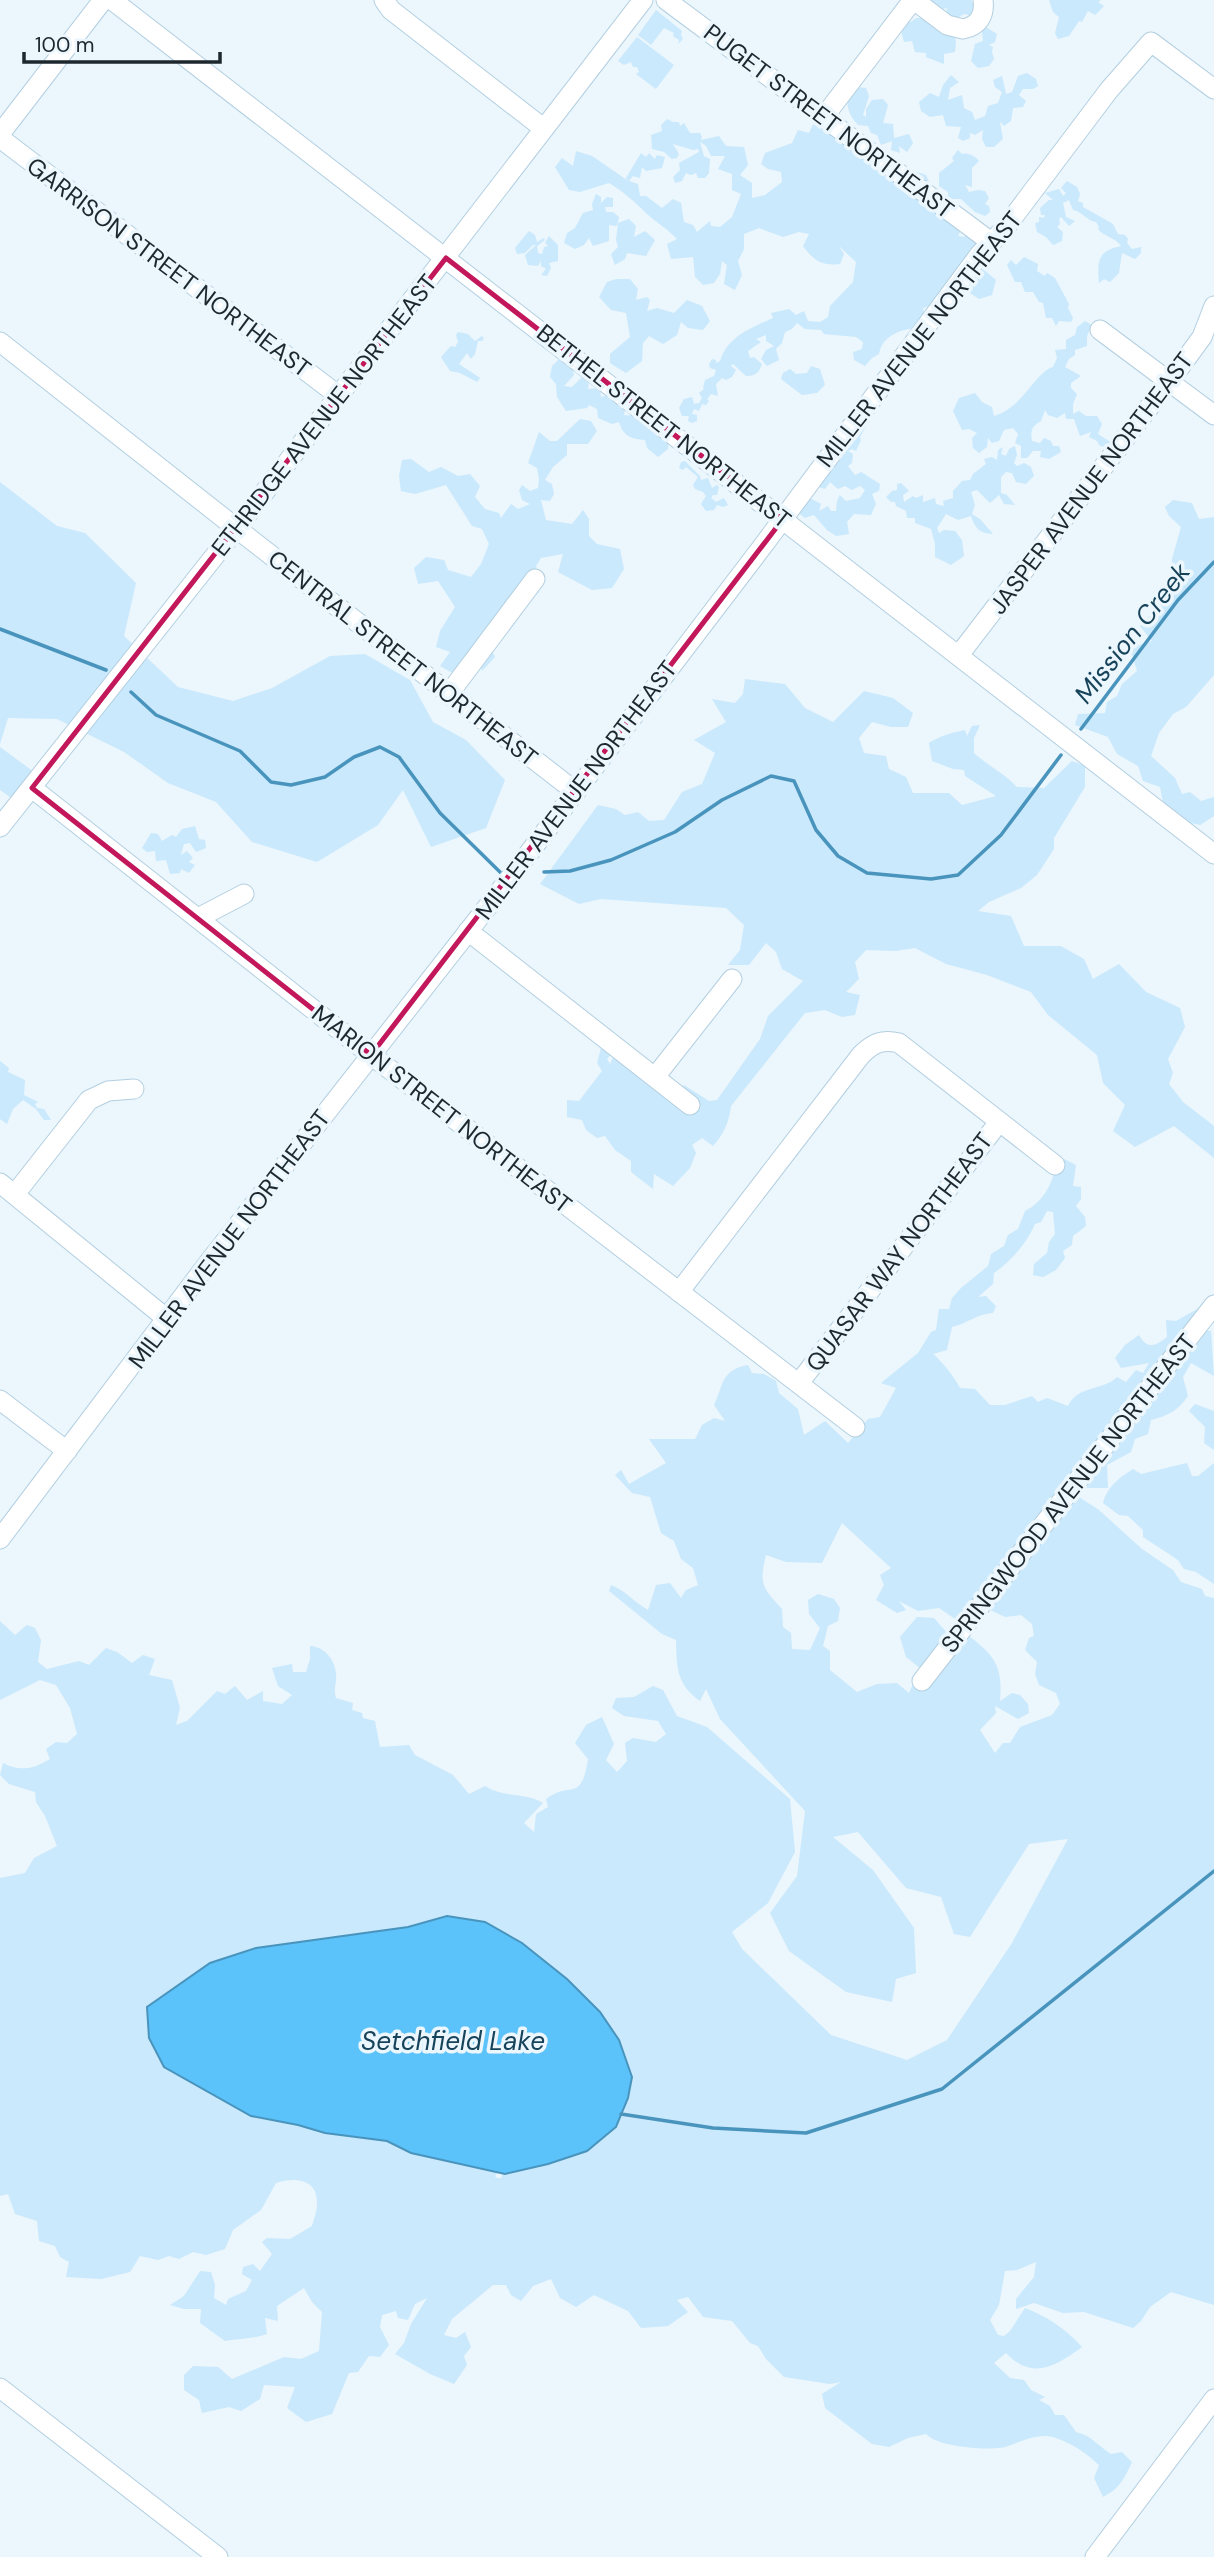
<svg xmlns="http://www.w3.org/2000/svg" width="1214" height="2557" font-family="'DM Sans',sans-serif">
<rect width="100%" height="100%" fill="#ebf6fd"/>
<g fill="#cae9fc" fill-rule="evenodd">
<polygon points="930,0 971,0 978,11 968,27 969,15 964,14 950,22 946,14 947,8 937,10 930,5"/>
<polygon points="1049,0 1101,0 1098,2 1104,6 1095,15 1088,11 1082,22 1079,21 1069,36 1058,39 1055,33 1059,17 1053,12"/>
<polygon points="656,10 682,31 681,35 683,39 678,44 679,40 673,36 674,33 664,28 651,45 638,35"/>
<path d="M916,18H926C933,30 939,32 953,30L956,42L955,52L944,54V64L926,57V53L915,52L912,41L904,42L900,27L903,21L911,22Z"/>
<polygon points="986,27 997,34 995,42 989,45 993,47 992,52 994,59 989,66 978,68 971,61 975,44 983,41 982,32"/>
<polygon points="637,37 674,65 656,89 636,74 639,72 637,67 633,67 631,62 624,65 618,61"/>
<polygon points="1027,73 1036,79 1038,86 1033,89 1023,89 1019,95 1026,101 1023,107 1013,108 1011,121 1004,126 1000,122 1003,139 994,147 986,147 982,139 983,130 975,135 970,133 970,138 963,141 958,138 961,127 946,126 943,115 930,117 921,111 919,102 930,93 939,97 943,85 951,75 959,82 950,88 948,100 962,95 964,108 972,112 975,120 985,116 988,106 998,103 1002,92 995,87 993,80 1002,76 1006,94 1012,92 1018,76"/>
<path d="M857,87L866,88L869,96L863,115L866,117V109L872,100L883,99L888,105L883,123L893,124L894,138L909,134L913,143L907,152L899,146L900,153L891,150L892,141L881,145L877,135L871,133L868,126L858,125C849,115 847,109 847,95Z"/>
<path d="M667,119L673,122H679L680,126L684,123L690,133H700L702,137L701,140L719,136L726,146L744,147L748,165L740,175L752,183V198L765,195L782,182L781,172L768,169L761,164L765,153L792,143L798,130L809,133L814,122L844,138L857,130L862,144L878,146L874,165L892,154L906,168L926,175L932,188L967,219L958,236L964,237L979,229L975,272L983,269L996,280L992,295L979,299L953,282L948,290L937,295L938,304L923,308L925,318L919,327C901,330 883,334 879,354L872,358L865,366L854,360L853,352L862,349L863,342L856,337L824,334L821,330L805,329L797,323L792,329L785,332L782,343L776,349L779,360L767,366L761,359L766,350L774,346L766,341V335L756,339L761,342L748,351L750,358L754,357L762,364C759,373 755,376 746,376L733,364L731,366L736,370L732,377L726,380L722,378L716,384L718,396L711,394L707,399L709,401L706,405L702,404L699,411L694,409L692,414L697,415V421L692,423L688,421L689,416H682L679,408L684,399L692,397L694,404L699,403L702,398L699,393L704,389L703,388L705,380L714,376L716,370L710,368L709,364L712,359L716,360V363L720,361C728,336 751,328 773,318L771,313L789,309L796,315L804,311L808,321L820,322L828,317L830,306L853,282L856,262L839,246L844,254L840,264C822,266 814,261 803,246L809,234L799,232L783,237L759,228L744,234V249L738,261L742,275L735,290L724,284L727,265L722,261L720,274L714,283L703,285L695,277L693,257L671,259L667,244L677,239C668,229 657,223 647,214C636,203 623,191 609,183L580,192L569,190L555,167L562,158L573,166L576,151L592,156L627,180L626,178L641,153L646,157L649,153L655,159L657,155L665,157L662,168L646,171L642,167L640,178L633,176L629,181L638,184L640,196H646L662,208L673,199L681,203L684,222L693,225L697,232L710,221L711,226L720,227L732,217L741,194L732,190V174L718,169L725,156H711L706,146L700,142L704,156L710,159L709,173L705,178H698L696,173L691,175L686,173L682,181L675,183L673,177L680,170L679,163L699,152L698,149L693,150L673,144L679,154L677,158L672,159L664,152L652,149L651,135L662,131L661,125Z"/>
<path d="M958,150L962,154C968,153 974,155 979,161L972,168V187L965,185L969,192L978,190L985,191L989,198L985,204L989,206L990,212L985,216L975,212L961,199H948V192L939,186V173L954,161L952,158Z"/>
<path d="M1067,181L1077,187L1080,194L1078,201L1083,203V207L1113,224L1118,234L1125,235L1128,239L1127,243L1132,249L1141,247V253L1135,259L1122,253L1119,273L1110,282L1104,279L1099,283C1097,260 1098,251 1121,246C1115,237 1104,237 1098,229L1099,227L1096,222C1087,221 1083,212 1073,210L1069,200L1063,203L1066,217L1075,221L1069,226L1061,217L1059,219L1060,224L1057,227L1063,232L1062,241L1053,245L1046,237L1037,232L1035,223L1039,222V217L1044,218L1045,215H1041L1040,208L1049,200H1053L1045,193L1059,189L1063,196L1066,193L1061,188Z"/>
<polygon points="596,194 601,197 601,203 607,197 613,198 613,207 605,207 606,212 613,212 619,217 617,226 609,225 609,241 593,246 589,238 584,245 575,249 564,243 567,233 575,228 583,213 593,210 592,204"/>
<polygon points="629,219 636,226 634,237 645,231 655,240 646,256 627,253 625,259 615,265 611,254 618,247 616,240 618,223"/>
<polygon points="529,231 535,235 537,242 544,238 545,240 537,246 538,253 542,254 544,247 548,246 545,243 549,236 558,245 558,261 549,263 551,268 547,276 541,275 546,269 541,266 541,261 538,266 528,265 525,255 536,245 533,245 525,253 517,254 515,248"/>
<polygon points="1024,257 1038,264 1037,271 1045,276 1047,273 1055,278 1069,304 1068,308 1073,318 1071,322 1059,321 1056,326 1052,318 1046,318 1043,303 1039,302 1033,292 1025,292 1021,282 1015,282 1007,265 1011,260 1016,265"/>
<polygon points="616,279 630,279 638,289 636,300 647,297 650,300 647,311 657,308 674,313 687,300 702,306 710,321 703,330 688,328 681,322 677,335 663,344 649,336 643,343 642,361 626,373 610,363 610,354 630,337 626,313 611,310 599,297 607,282"/>
<path d="M1085,321L1092,325L1087,336V346L1075,350V355L1069,359L1065,367L1081,376L1071,383V388L1077,394L1073,404V414L1079,411L1086,416H1097L1102,424L1098,434L1112,443L1111,447L1100,446L1097,441L1089,437L1091,432L1080,436L1074,419H1066L1065,413L1057,418L1048,415L1045,410L1041,421C1032,426 1030,431 1032,441L1040,443L1044,438L1051,441L1053,446H1059L1061,452L1049,459L1040,457L1041,451H1033L1027,458H1021V446L1015,443L1018,434L1013,428L1004,430L999,441L992,443L988,438L987,447L979,453L973,448L972,438L977,433L969,429L962,430L953,411L959,398L975,393L982,402L992,407L994,416C1023,408 1035,372 1053,367L1057,358L1055,350L1066,349V340L1075,335L1077,327Z"/>
<polygon points="458,332 468,334 475,341 482,336 484,338 482,341 478,341 475,354 471,359 467,353 459,364 480,378 477,382 460,373 450,371 441,357 451,346 455,347 458,342 456,335"/>
<path d="M559,359L572,367L574,375L564,386L572,387L583,376L589,380L588,389L600,388L601,397L613,394L626,402L624,415L646,417L669,433L668,449L658,457L647,448L645,440C631,439 623,436 619,422L612,424L598,418L597,409L589,405L587,408L566,411L557,397L556,384L550,377L552,366Z"/>
<polygon points="811,366 820,369 825,385 817,393 802,395 781,379 783,373 790,369 796,374 807,373"/>
<polygon points="580,419 591,421 597,431 588,444 567,444 567,455 553,467 545,480 552,484 554,494 550,501 541,500 546,520 572,524 583,510 589,519 589,536 597,544 620,549 624,569 612,588 592,590 558,572 563,554 541,558 536,566 542,584 538,593 506,602 483,633 495,657 482,671 477,647 458,676 440,666 450,652 436,647 440,631 455,607 438,581 418,584 414,568 426,557 444,560 448,570 471,577 481,564 489,544 482,529 472,526 446,485 415,494 401,491 399,476 402,460 411,459 429,472 441,467 458,476 470,474 480,486 475,497 485,509 499,513 501,518 511,504 518,509 530,504 522,500 519,490 522,485 530,491 538,488 539,479 537,468 528,463 539,432 550,441 557,441"/>
<polygon points="863,421 867,425 860,437 861,440 856,451 852,449 848,451 853,454 852,463 848,466 855,475 861,472 880,484 879,491 872,494 876,504 871,515 854,514 847,522 849,534 836,536 827,530 814,515 805,518 794,510 806,496 821,504 819,511 828,506 831,511 836,511 837,501 840,495 846,501 860,498 865,490 860,486 852,490 845,486 838,489 830,482 825,489 815,486"/>
<path d="M1015,446L1017,455L1014,463L1017,466L1024,463L1031,467L1034,476L1026,484L1016,482L1012,473L1006,472L1001,477V493L1007,495L1015,505L1004,504L999,495L990,503L977,490L971,492L975,505L972,514L980,519L993,534C979,533 975,528 971,516L958,520L946,514L937,528L939,533L944,530L955,531L962,540L964,556L951,565L935,557V544L931,529L915,523V518H907L906,511L896,506L895,502H891L886,497L892,491L897,490V484L901,483L909,491L903,495L904,502L913,496L916,498L923,495V502L935,498L936,504L944,506L943,501L953,498V491L962,481L970,480L973,474L986,464L984,459L992,457L997,460L998,450L1003,447L1001,454L1006,456L1009,449Z"/>
<polygon points="685,461 700,476 701,480 708,478 712,488 717,485 719,487 717,495 713,495 711,498 716,502 724,498 728,505 723,507 717,505 714,510 706,511 701,504 706,496 703,492 695,489 693,485 698,477 686,467 683,470 679,468 681,462"/>
<polygon points="0,482 57,526 85,533 136,583 124,636 178,687 233,701 272,688 330,656 365,654 410,680 433,722 466,740 505,780 486,828 431,847 403,790 378,825 317,862 252,842 216,802 168,783 124,752 57,719 8,718 0,744"/>
<polygon points="1173,500 1192,503 1199,519 1214,517 1214,675 1186,707 1173,714 1159,733 1151,756 1175,778 1182,794 1190,792 1201,801 1214,797 1214,816 1200,825 1182,821 1164,808 1160,787 1143,781 1138,766 1117,754 1108,737 1075,725 1078,714 1105,713 1107,702 1117,696 1122,684 1137,671 1130,648 1152,641 1140,626 1167,597 1172,559 1181,527 1169,516 1165,507"/>
<path d="M745,679L785,684L805,708L833,722L864,691L893,698L913,713L908,727H891L872,722L859,738L864,753L886,756L889,769L906,777L913,793H949L962,805L996,796L965,776L964,770L953,769L932,761L929,743C940,736 951,733 965,730L967,736L972,726L980,725L974,738V753C988,766 1004,773 1017,787L1044,788L1072,761L1085,766V787L1054,838V849L1037,875L1021,888L989,902L978,911L1011,916L1024,946H1061L1084,959L1093,979L1119,964L1146,992L1180,1008L1185,1027L1168,1059L1173,1073L1169,1084L1183,1102L1214,1126V1158L1174,1126L1135,1147L1113,1131L1125,1105L1103,1083L1097,1055L1048,1015L1031,992L987,975L946,964L915,948L895,951L866,950L855,962L859,979L846,992L860,995L855,1015L842,1017L825,1010L805,1013L731,1106C729,1122 724,1134 713,1146L702,1138L692,1145L696,1153L690,1168L673,1186L654,1174L653,1189L631,1172V1161L615,1150L605,1136L597,1138L586,1130L582,1120L567,1117V1100L579,1101L602,1071L597,1063L601,1048L609,1047L612,1053L607,1059L610,1064L614,1055L681,1089L684,1085L709,1101L717,1100L760,1039L768,1016L803,981L782,969L776,952L766,943L749,965H728L740,950L744,925L726,908L601,899L579,904L540,884L598,805L616,809L625,815L638,812L649,821L664,820L682,792L702,784L715,753L694,740L726,722L712,699L735,703L743,694Z"/>
<polygon points="0,747 34,772 14,800 0,790"/>
<polygon points="195,826 199,839 205,840 206,848 196,852 190,843 184,844 181,855 187,851 193,858 189,862 195,865 189,873 181,869 180,873 170,874 166,860 156,861 155,851 147,852 142,848 151,833 158,834 162,841 172,835 176,837 182,829"/>
<polygon points="0,1061 9,1068 8,1072 25,1080 24,1095 38,1102 35,1104 37,1108 44,1109 51,1120 44,1120 36,1109 23,1100 13,1109 7,1124 0,1119"/>
<path d="M1064,1159L1076,1165L1073,1186L1081,1187V1199L1076,1206L1085,1217L1086,1226L1073,1236L1072,1245L1063,1251L1065,1258L1056,1270L1043,1277L1033,1275L1034,1264L1047,1253L1049,1242L1055,1234L1053,1212L1047,1211L1041,1222L1035,1224C1027,1243 1010,1262 994,1273L993,1284L978,1297L986,1296L996,1306L993,1313C976,1314 969,1323 952,1327L947,1350L933,1354C940,1359 956,1379 960,1388L975,1389L990,1405H1005L1032,1396L1038,1402L1047,1398L1068,1406C1078,1385 1103,1391 1117,1377L1126,1382L1136,1370L1143,1373L1149,1363L1121,1368L1115,1358L1125,1345L1139,1335C1147,1350 1156,1346 1167,1337L1166,1320L1176,1321L1199,1308L1201,1315L1164,1378L1174,1376L1173,1367L1201,1331H1211L1214,1376L1191,1363L1183,1377L1188,1396C1178,1411 1167,1416 1151,1420L1148,1434L1135,1439L1131,1452L1107,1465L1108,1488H1085L1066,1499L967,1614L955,1619L939,1608L918,1611L899,1601L906,1610L897,1613L876,1600L884,1585L880,1575L891,1568L842,1523L822,1563L786,1562L766,1555C759,1583 762,1588 782,1609L783,1627L791,1633L792,1649L810,1650L820,1628L809,1614L808,1600L818,1594L834,1599L840,1608L838,1621L828,1626L823,1646L830,1651V1670L857,1692L877,1684L897,1683L909,1693L920,1668L906,1657L900,1637L917,1617L934,1618L955,1642L969,1636C995,1656 1003,1667 1000,1701L1012,1693L1020,1695L1028,1704L1029,1713L1018,1719L995,1706L996,1713L980,1730L995,1753L1003,1743H1010L1020,1727L1052,1715L1060,1704L1056,1693L1039,1685L1035,1674L1037,1662L1025,1650L1029,1638L1034,1636L1032,1624L1021,1615L1005,1617L984,1607L1073,1498L1079,1497L1099,1510L1142,1549L1173,1570L1181,1582L1202,1589L1205,1596L1214,1598V2305L1171,2292L1150,2307L1141,2321L1133,2328L1084,2312L1063,2313L1034,2303L1016,2309V2299L1034,2277L1036,2262L1017,2270L1005,2271L999,2305L990,2320L998,2335L1004,2336L1010,2331L1025,2308C1046,2316 1066,2329 1082,2347C1056,2366 1032,2381 1006,2353L994,2363L1010,2378L1024,2380L1031,2390L1045,2397L1039,2400L1050,2406L1055,2415H1064L1076,2432C1092,2436 1097,2445 1111,2454L1122,2452L1132,2462C1125,2478 1119,2489 1103,2497L1094,2478L1099,2465C1087,2453 1064,2438 1047,2436C1032,2435 1018,2443 1005,2447C987,2451 938,2447 926,2434L908,2438L889,2447L872,2444L825,2408L822,2394L841,2382L830,2384L784,2377L766,2359L758,2346L750,2343L732,2321L703,2317L688,2297L677,2300L688,2312L668,2326L641,2328L628,2311L594,2295L576,2307L560,2298L551,2279L533,2286L521,2301L511,2295L506,2285H493L452,2319L444,2335L456,2338L465,2332L471,2347L464,2356L467,2365L454,2384L430,2374L395,2354L404,2343L411,2324L427,2298L415,2304L408,2320L398,2318L396,2311L382,2315L380,2327L389,2345L380,2357L369,2356L358,2372L349,2373L332,2414L306,2422L287,2408L295,2387L264,2385L260,2399L241,2411L229,2407L202,2413L199,2400L184,2390V2375L193,2366L218,2367L232,2379L284,2357L301,2359L319,2351L322,2312L312,2302L304,2288L277,2306L278,2321L265,2318L267,2334C253,2339 240,2338 225,2341L200,2323L201,2309H184L170,2305L184,2296L200,2271L211,2272L215,2285L214,2298L226,2305L228,2299L246,2291L252,2280L242,2274L243,2267L253,2264L260,2271L272,2254L262,2242L267,2238L290,2239L312,2226C314,2219 317,2211 317,2204C318,2178 294,2177 276,2183L261,2210L233,2230L225,2249L206,2255L193,2252L179,2259L169,2256L158,2260L140,2256L130,2272L101,2279L66,2277L69,2262L60,2257L55,2246L39,2241L37,2221L15,2214L8,2194L0,2196V1878L25,1873L34,1858L57,1846L45,1816L36,1802L35,1792L9,1784L0,1775L3,1763C20,1772 34,1769 50,1759L46,1749L56,1742L67,1743L77,1734L70,1708L56,1685L40,1680L0,1700V1621L15,1635L27,1625L35,1628L41,1640L38,1662L47,1669L79,1661L89,1665L106,1648L117,1652L132,1663L143,1655L155,1659L149,1675L172,1680L180,1708L176,1725L187,1721L217,1691L225,1694L235,1686L247,1700L263,1691V1701L282,1704L292,1695L278,1686L272,1668L292,1664L293,1672H306L310,1659V1646C327,1647 338,1664 336,1681C335,1688 334,1691 336,1698L353,1703L352,1710L362,1713L363,1718L375,1721L380,1747L409,1745L415,1755L453,1775L469,1794L485,1786C503,1798 525,1792 543,1803L524,1823L534,1832L536,1814L548,1807L546,1799C571,1780 581,1804 588,1759L575,1743L586,1725L602,1717L614,1744L606,1760L617,1772L627,1761L625,1743L633,1738L656,1742L666,1734L658,1721L624,1716L612,1708L616,1698L634,1697L653,1686L663,1690L677,1716L707,1727L790,1799L795,1852L768,1903L732,1932L742,1949L831,2035L907,2060L947,2040L1012,1943L1068,1839L1029,1844L970,1937L954,1934L941,1897L906,1888L858,1832L833,1837L873,1870L914,1928L916,1973L896,1979L892,2002L846,1992L789,1951L770,1913L797,1876L805,1811L720,1719L706,1689L700,1701C676,1683 677,1669 676,1640L662,1634L609,1591L611,1585C625,1590 634,1602 648,1610L656,1585L670,1583L681,1598L686,1590L698,1585L693,1568L681,1559L674,1541L661,1533L650,1497L632,1493L615,1475L621,1470L629,1484L666,1463L649,1439H695L702,1425L714,1418L725,1421L714,1405C724,1384 721,1370 748,1365L752,1373L764,1374L776,1381L779,1393L798,1409L804,1435L825,1421L848,1443L868,1419L880,1417L896,1388L881,1383L918,1353L931,1332L936,1330L939,1309H949L952,1298L961,1288L988,1266L991,1254L1004,1246L1008,1235L1018,1229L1025,1211C1042,1203 1054,1183 1055,1165ZM447,1916L485,1922L522,1943L567,1979L600,2012L632,2077L623,2115L548,2164L503,2173L501,2178H497L495,2176L498,2172L411,2153L388,2141L325,2133L298,2125L251,2116L164,2067L147,2007L210,1963L256,1948L408,1927Z"/>
<polygon points="1195,1404 1214,1411 1214,1450 1204,1443 1205,1427 1189,1411"/>
<path d="M1187,1463L1192,1476H1198L1214,1463V1584L1196,1572L1184,1569L1178,1560L1143,1537V1530L1128,1516L1119,1515L1103,1503C1106,1488 1120,1477 1133,1469L1141,1474Z"/>
</g>
<polygon fill="#5cc2fa" stroke="#4994bd" stroke-width="2" points="447,1916 485,1922 522,1943 567,1979 600,2012 619,2040 632,2077 628,2098 616,2127 587,2151 548,2164 505,2174 411,2153 387,2141 325,2133 298,2125 251,2116 164,2067 149,2038 147,2007 210,1963 256,1948 408,1927"/>
<g fill="none" stroke-linecap="round" stroke-linejoin="round">
<g stroke="#4994bd" stroke-width="3.5">
<polyline points="0,629 106,670"/>
<polyline points="131,692 156,715 240,751 271,782 291,785 325,777 354,757 380,747 399,757 440,813 503,875"/>
<polyline points="1081,729 1178,600 1214,562"/>
<polyline points="544,872 570,871 611,860 675,832 722,800 771,776 794,781 816,830 838,856 867,873 931,879 958,875 1001,835 1061,755"/>
<polyline points="621,2114 713,2128 806,2133 942,2089 1214,1871"/>
</g>
<g stroke="#b3cfe0" stroke-width="21">
<g id="minor">
<polyline points="112,0 1214,854"/>
<polyline points="384,0 391,10 543,128"/>
<polyline points="666,0 991,242"/>
<path d="M914,0L947,25L963,29C979,26 985,15 983,0"/>
<polyline points="823,118 913,0"/>
<polyline points="0,134 103,0"/>
<polyline points="0,138 339,396"/>
<polyline points="1100,330 1214,415"/>
<polyline points="0,342 245,535 576,792"/>
<polyline points="959,655 1180,367 1202,337 1214,306"/>
<polyline points="448,695 535,579"/>
<polyline points="32,788 371,1055 855,1427"/>
<polyline points="0,827 236,529 643,0"/>
<polyline points="198,918 244,894"/>
<polyline points="468,931 690,1105"/>
<polyline points="655,1077 732,979"/>
<polyline points="0,1183 167,1319"/>
<polyline points="15,1194 89,1100 108,1091 134,1089"/>
<path d="M679,1292L861,1055C873,1043 882,1039 899,1043L1055,1165"/>
<polyline points="799,1383 999,1122"/>
<polyline points="0,1400 67,1451"/>
<polyline points="0,1539 209,1262 503,887 765,543 980,254 1005,228 1109,90 1151,42 1214,89"/>
<polyline points="922,1681 1214,1305"/>
<polyline points="0,2388 218,2557"/>
<polyline points="1095,2557 1214,2399"/>
</g>
</g>
<use href="#minor" stroke="#fff" stroke-width="19"/>
</g>
<path fill="none" stroke="#c2185b" stroke-width="5" stroke-linejoin="round" d="M446,258L783,519L371,1055L32,788Z"/>
<g text-anchor="middle" dominant-baseline="central" stroke-width="7" stroke-linejoin="round" paint-order="stroke">
<g font-size="24" fill="#1d272e" stroke="#ebf6fd">
<text transform="translate(829 121) rotate(37)">PUGET STREET NORTHEAST</text>
<text transform="translate(169 267) rotate(37)">GARRISON STREET NORTHEAST</text>
<text transform="translate(919 339) rotate(-52)">MILLER AVENUE NORTHEAST</text>
<text transform="translate(324 415) rotate(-52)">ETHRIDGE AVENUE NORTHEAST</text>
<text transform="translate(664 426) rotate(38)">BETHEL STREET NORTHEAST</text>
<text transform="translate(1091 483) rotate(-53)">JASPER AVENUE NORTHEAST</text>
<text transform="translate(403 658) rotate(38)">CENTRAL STREET NORTHEAST</text>
<text transform="translate(576 790) rotate(-53)">MILLER AVENUE NORTHEAST</text>
<text transform="translate(442 1109) rotate(38)">MARION STREET NORTHEAST</text>
<text transform="translate(229 1239) rotate(-53)">MILLER AVENUE NORTHEAST</text>
<text transform="translate(899 1252) rotate(-53)">QUASAR WAY NORTHEAST</text>
<text transform="translate(1068 1493) rotate(-52)">SPRINGWOOD AVENUE NORTHEAST</text>
</g>
<g font-size="26" font-style="italic" fill="#18445b" stroke="#ebf6fd">
<text transform="translate(1132 633) rotate(-52)">Mission Creek</text>
<text x="453" y="2041">Setchfield Lake</text>
</g>
</g>
<path d="M24 52v10h196v-10" fill="none" stroke="#1d272e" stroke-width="3.5"/>
<text x="35" y="52" font-size="21" fill="#1d272e" stroke="#ebf6fd" stroke-width="5" paint-order="stroke">100 m</text>
</svg>
